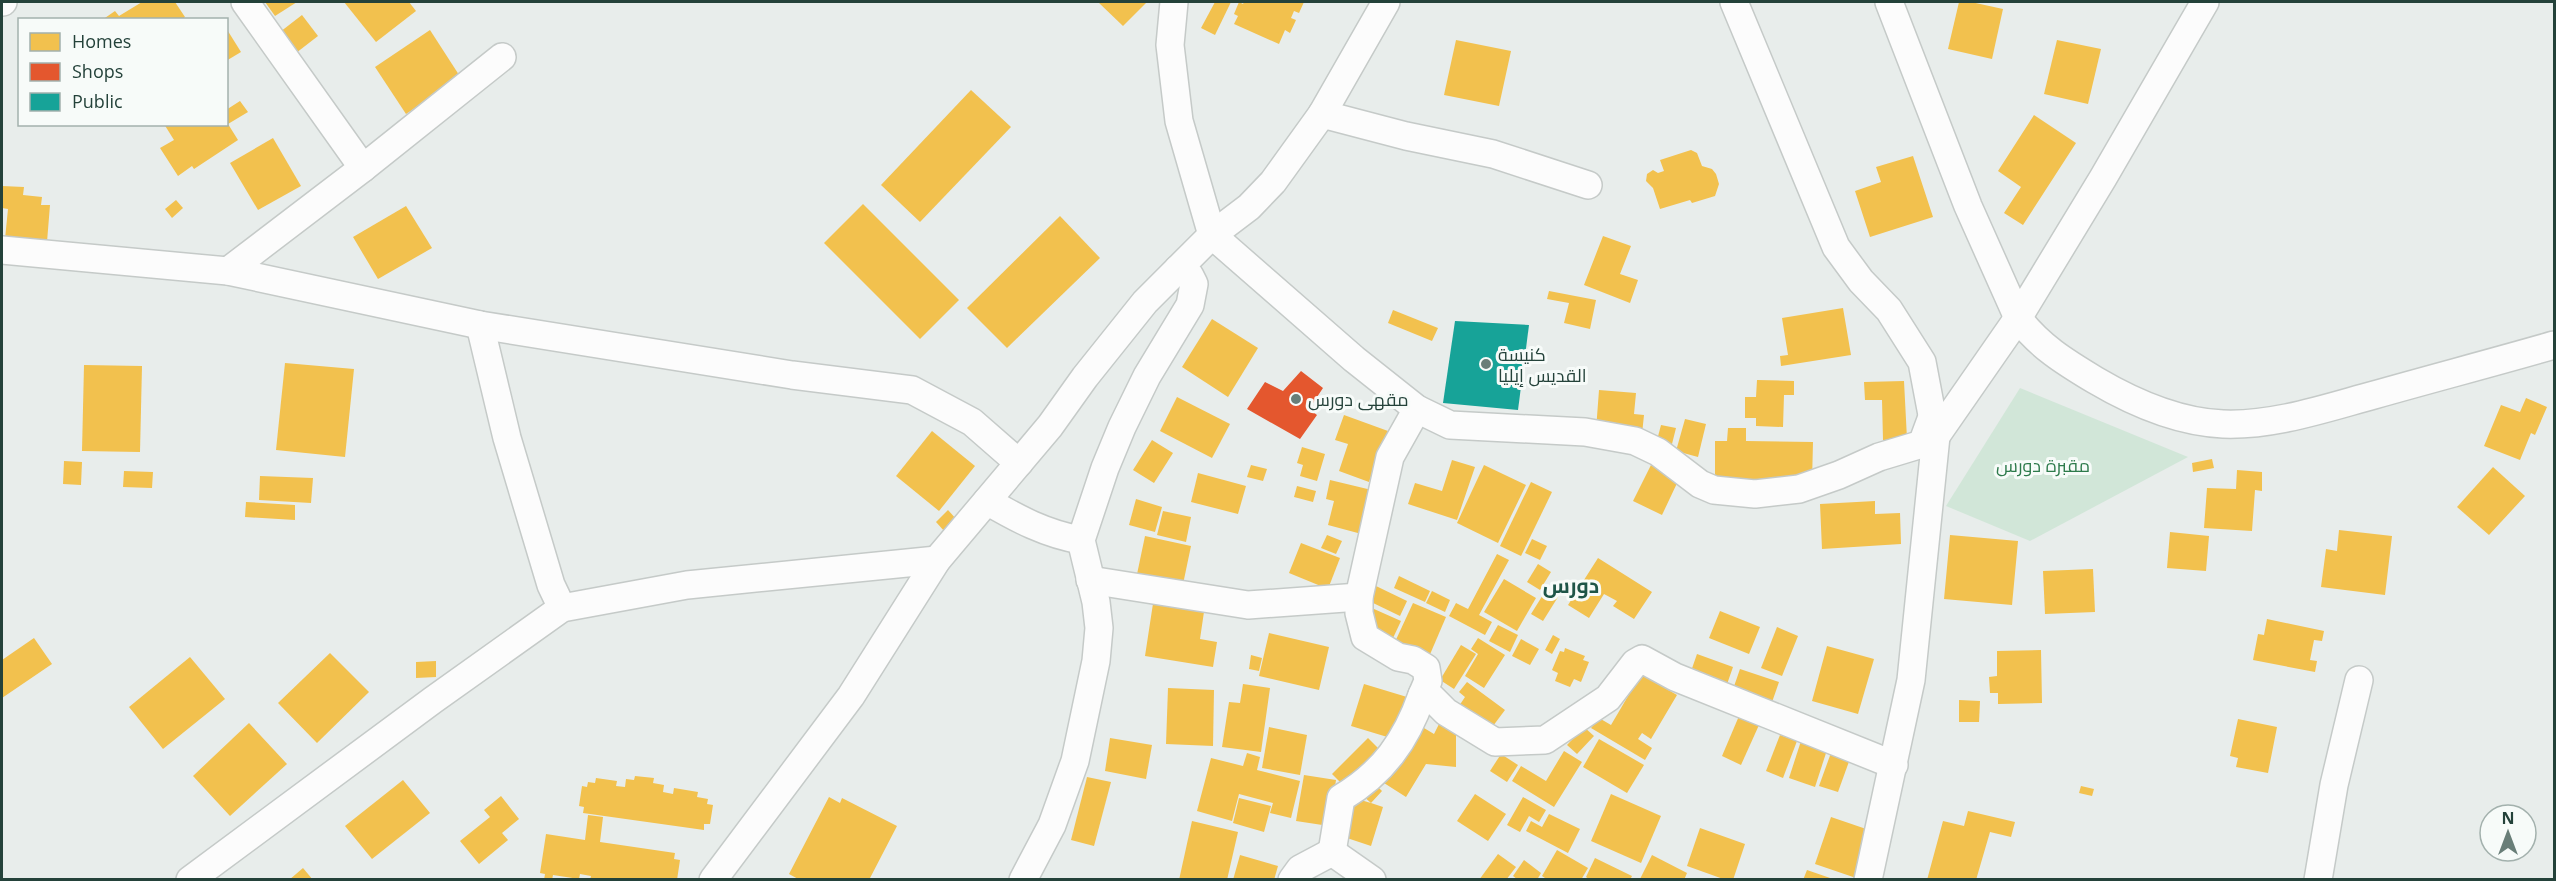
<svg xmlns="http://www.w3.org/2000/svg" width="2556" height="881" font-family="'Open Sans',Cairo,sans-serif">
<rect width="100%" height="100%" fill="#e8edeb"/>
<polygon fill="#d1e6d8" points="2020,388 2188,457 2030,541 1946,506"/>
<g fill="#f2c14e">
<polygon points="142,2 175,2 185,17 181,20 102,20 115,11 119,16"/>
<polygon points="265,2 297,2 275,16"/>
<polygon points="344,2 409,2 416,11 376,42"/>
<polygon points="1098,2 1147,2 1123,26"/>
<polygon points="1215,2 1231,2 1215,35 1201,28"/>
<polygon points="1239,2 1243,4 1244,2 1304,2 1299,13 1294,11 1291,18 1296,20 1290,33 1285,30 1279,44 1234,24 1238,16 1234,14"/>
<polygon points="1959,2 1971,2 2003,9 1992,59 1948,49"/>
<polygon points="302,15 318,36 296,53 280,32"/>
<polygon points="226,28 241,52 226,61"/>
<polygon points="430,30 461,78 406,114 375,67"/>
<polygon points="1456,40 1511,51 1499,106 1444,95"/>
<polygon points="2057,40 2101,49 2088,104 2044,94"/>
<polygon points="971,90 1011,127 920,222 881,185"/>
<polygon points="240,101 248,112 228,124 238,140 194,169 192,166 178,176 160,148 174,140 164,124 226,124 226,110"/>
<polygon points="2034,115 2076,143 2023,225 2004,213 2021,187 1998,171"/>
<polygon points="273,138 301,186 258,210 230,163"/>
<polygon points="1691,150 1697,153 1702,166 1712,169 1716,174 1719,184 1715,196 1692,203 1690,200 1660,209 1653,188 1646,181 1647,174 1653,170 1658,173 1664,171 1660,160"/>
<polygon points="1913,156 1933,217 1870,237 1855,191 1881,182 1876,167"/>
<polygon points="2,186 24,187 23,195 42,197 41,205 50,205 47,242 5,239 8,209 2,208"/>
<polygon points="176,200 183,208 172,218 165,209"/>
<polygon points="863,204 959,300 920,339 824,243"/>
<polygon points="406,206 432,248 378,279 353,237"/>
<polygon points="1060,216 1100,258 1007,348 967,308"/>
<polygon points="1603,236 1631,246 1620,274 1638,280 1630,303 1584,285"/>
<polygon points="1549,291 1596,300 1590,329 1564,323 1569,303 1547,299"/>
<polygon points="1843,308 1851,355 1781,366 1780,356 1788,355 1782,318"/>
<polygon points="1393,310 1438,328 1432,341 1388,323"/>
<polygon points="1212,319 1258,348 1228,397 1182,367"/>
<polygon points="285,363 354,369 345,457 276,450"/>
<polygon points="84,365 142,366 140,452 82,451"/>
<polygon points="1757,380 1794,381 1794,395 1784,395 1783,427 1756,426 1756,418 1745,418 1745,397 1756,397"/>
<polygon points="1904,381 1907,439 1883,440 1882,400 1865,400 1864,382"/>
<polygon points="1599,390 1636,393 1634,414 1644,415 1642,434 1596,430"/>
<polygon points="1177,397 1230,424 1212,458 1160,431"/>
<polygon points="2526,398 2547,407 2535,435 2531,433 2520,460 2484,446 2501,405 2520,412"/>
<polygon points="1344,415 1388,431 1369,482 1339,471 1348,444 1335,440"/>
<polygon points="1685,419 1706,424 1698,457 1676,451"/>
<polygon points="1661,425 1676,428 1671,448 1656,444"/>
<polygon points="1728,428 1746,428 1746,441 1813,442 1812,482 1715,481 1715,441 1727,441"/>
<polygon points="932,431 975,466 939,511 896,476"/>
<polygon points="1152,440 1173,453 1154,483 1133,470"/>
<polygon points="1302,447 1325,454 1317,481 1300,476 1303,465 1297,463"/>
<polygon points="2212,459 2214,468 2193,472 2192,463"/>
<polygon points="1452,460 1475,467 1457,520 1408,504 1415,483 1442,491"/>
<polygon points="64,461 82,462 81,485 63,484"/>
<polygon points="1251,465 1267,469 1263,481 1247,477"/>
<polygon points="1484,465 1526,485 1498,543 1457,523"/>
<polygon points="1651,465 1679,479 1662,515 1633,501"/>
<polygon points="2493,467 2525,496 2489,535 2457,507"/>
<polygon points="2237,470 2262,472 2262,491 2255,490 2252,531 2204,528 2207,488 2236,489"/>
<polygon points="124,471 153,472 152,488 123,487"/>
<polygon points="1198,473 1246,486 1238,514 1191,502"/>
<polygon points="260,476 313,478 311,503 259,500"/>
<polygon points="1330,480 1380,492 1369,536 1328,525 1334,501 1326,499"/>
<polygon points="1531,482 1552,492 1521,556 1500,546"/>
<polygon points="1297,486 1316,491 1313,502 1294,497"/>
<polygon points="1136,499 1162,507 1155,532 1129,525"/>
<polygon points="1875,501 1875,514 1900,513 1901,544 1822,549 1820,504"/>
<polygon points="246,502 295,505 295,520 245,517"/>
<polygon points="948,510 957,520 945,532 936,522"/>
<polygon points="1163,511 1191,517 1186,542 1157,535"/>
<polygon points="2339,530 2392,536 2385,595 2321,587 2326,549 2337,551"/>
<polygon points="2170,532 2209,536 2206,571 2167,568"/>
<polygon points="1327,535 1342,541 1336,554 1321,548"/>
<polygon points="1950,535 2018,541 2012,605 1944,599"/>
<polygon points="1145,536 1191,546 1182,589 1136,579"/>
<polygon points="1532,539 1547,546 1540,560 1525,553"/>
<polygon points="1301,543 1340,558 1328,589 1289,573"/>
<polygon points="1497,554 1509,560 1479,615 1492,622 1485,635 1449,616 1456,603 1468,609"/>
<polygon points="1598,558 1652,592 1634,619 1613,606 1617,601 1604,594 1589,618 1568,605"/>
<polygon points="1538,564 1551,572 1540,590 1527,582"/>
<polygon points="2093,569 2095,612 2045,614 2043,571"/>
<polygon points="1399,576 1430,591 1425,602 1394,588"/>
<polygon points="1504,579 1536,598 1517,631 1484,612"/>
<polygon points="1376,586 1407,601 1400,616 1369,601"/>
<polygon points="1546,590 1558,597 1543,621 1531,614"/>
<polygon points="1432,591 1450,600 1445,612 1426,603"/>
<polygon points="1154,597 1205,605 1200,639 1217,642 1213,667 1145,656"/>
<polygon points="1413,603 1446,617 1428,659 1394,644"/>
<polygon points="1374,609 1401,621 1393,638 1366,626"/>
<polygon points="1720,611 1760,627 1749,654 1709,638"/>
<polygon points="2267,619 2324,631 2322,641 2314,640 2310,660 2317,661 2315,672 2253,660 2258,634 2264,635"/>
<polygon points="1498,625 1518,635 1510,652 1489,641"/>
<polygon points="1777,627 1798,636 1782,676 1761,668"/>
<polygon points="1269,633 1329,647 1319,690 1259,676"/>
<polygon points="1553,635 1560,639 1552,654 1545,650"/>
<polygon points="34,638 52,664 2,698 2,660"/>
<polygon points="1478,638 1505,655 1484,688 1465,676 1478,654 1471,649"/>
<polygon points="1521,639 1539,649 1530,665 1512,656"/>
<polygon points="1461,645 1476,654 1454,689 1440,680"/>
<polygon points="1827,646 1874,659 1858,714 1812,701"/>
<polygon points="1565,648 1585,656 1583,660 1589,662 1581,682 1574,679 1570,687 1555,681 1558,673 1552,670 1560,651 1564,652"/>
<polygon points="2041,650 2042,703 1998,704 1998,693 1990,693 1989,677 1997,676 1997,651"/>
<polygon points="330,653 369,692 317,743 278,703"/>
<polygon points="1697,654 1733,667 1725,690 1689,677"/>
<polygon points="1251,655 1262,658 1259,671 1249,669"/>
<polygon points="190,657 225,699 163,749 129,707"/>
<polygon points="436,661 436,677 416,678 416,662"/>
<polygon points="1740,669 1779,682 1770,708 1731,695"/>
<polygon points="1641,674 1677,695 1651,739 1642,733 1638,739 1652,748 1645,760 1591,728 1599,718 1611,725"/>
<polygon points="1467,682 1505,710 1490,730 1459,706 1465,697 1459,692"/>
<polygon points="1243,684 1270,688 1261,752 1222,747 1229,702 1240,703"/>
<polygon points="1364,684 1407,697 1394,739 1351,726"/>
<polygon points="1168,688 1214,690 1213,746 1166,744"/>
<polygon points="1959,700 1980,701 1979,722 1959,722"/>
<polygon points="1739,716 1759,725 1741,765 1722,756"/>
<polygon points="2238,719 2277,727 2268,773 2236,767 2238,758 2230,756"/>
<polygon points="1441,720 1456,723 1456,767 1426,764 1406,797 1384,783 1419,725 1434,734"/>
<polygon points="249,723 287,764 230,816 193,776"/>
<polygon points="1269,727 1307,735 1300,775 1262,768"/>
<polygon points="1584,727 1594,736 1577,754 1567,745"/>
<polygon points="1780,735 1797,741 1783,778 1766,771"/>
<polygon points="1110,738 1152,745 1146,779 1105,771"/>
<polygon points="1368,738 1380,750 1344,786 1332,774"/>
<polygon points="1599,739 1644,765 1627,793 1583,767"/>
<polygon points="1801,741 1827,750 1815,787 1789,778"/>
<polygon points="1832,750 1851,756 1838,792 1819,786"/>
<polygon points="1564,751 1582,762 1554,807 1512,781 1521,766 1546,781"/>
<polygon points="1247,753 1260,757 1257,770 1300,781 1291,818 1270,813 1273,803 1239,794 1232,821 1197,811 1211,758 1243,766"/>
<polygon points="1501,754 1518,765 1507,782 1490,771"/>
<polygon points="1304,775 1336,780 1329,826 1296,821"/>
<polygon points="635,776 654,778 653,783 664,785 663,792 673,794 674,788 698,792 697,797 708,799 707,804 713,805 710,824 704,824 704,830 583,813 584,807 579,806 582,786 587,787 588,782 595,783 596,778 617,781 616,786 625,787 626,779 634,780"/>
<polygon points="1087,777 1111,782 1094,846 1071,840"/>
<polygon points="403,780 430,813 372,859 345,826"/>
<polygon points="1374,783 1382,791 1371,803 1383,807 1371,846 1338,835 1350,797 1371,803 1362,795"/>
<polygon points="2081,786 2094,789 2092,796 2079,793"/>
<polygon points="1475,794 1506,814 1488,841 1457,821"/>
<polygon points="1611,794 1661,816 1641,863 1591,841"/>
<polygon points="501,796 519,819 502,833 508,840 479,864 460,841 490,817 484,810"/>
<polygon points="829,797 840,803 842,798 897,826 869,880 800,880 789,874"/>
<polygon points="1523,797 1546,810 1539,822 1529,816 1520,832 1507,825"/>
<polygon points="1239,798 1271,806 1264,832 1233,823"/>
<polygon points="1968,811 2015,822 2011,837 1990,832 1976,880 1927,880 1943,821 1964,826"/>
<polygon points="1549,814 1580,829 1568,853 1526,831 1531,821 1542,827"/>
<polygon points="588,815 603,817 600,842 675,853 674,859 680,860 677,880 590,880 591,876 580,874 579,879 553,875 552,880 544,880 545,874 540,873 546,834 585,840"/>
<polygon points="1831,817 1875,832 1859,879 1815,864"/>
<polygon points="1192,821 1238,832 1227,880 1179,880"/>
<polygon points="1700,828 1745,844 1733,880 1726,880 1687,866"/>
<polygon points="1557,850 1588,868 1581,880 1548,880 1542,876"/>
<polygon points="1498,854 1516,867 1506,880 1479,880"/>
<polygon points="1240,855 1278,866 1274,880 1233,880"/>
<polygon points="1652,855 1687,873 1684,880 1640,879"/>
<polygon points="1595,858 1632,876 1630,880 1590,880 1586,877"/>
<polygon points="1524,860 1541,873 1537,880 1518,880 1513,876"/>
<polygon points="303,868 313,880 289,880"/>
<polygon points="1807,870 1833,879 1833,880 1803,880"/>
</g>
<polygon fill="#e4572e" points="1301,371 1323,388 1309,409 1317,415 1300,439 1247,409 1265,382 1283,391"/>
<polygon fill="#17a398" points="1455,321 1529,325 1518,410 1443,403"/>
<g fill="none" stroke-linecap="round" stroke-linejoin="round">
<g stroke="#c5cac8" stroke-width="30">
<g id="minor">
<polyline points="2,2 3,2"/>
<polyline points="245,2 363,168"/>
<polyline points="1174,2 1170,45 1179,121 1212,235 1354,359 1417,409 1450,425 1585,432 1635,441 1658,452 1700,484 1714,490 1755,494 1799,489 1839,475 1879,457 1922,444 1932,417"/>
<polyline points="1734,2 1836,247 1861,281 1889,310 1922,362 1936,436 1911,680 1868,880"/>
<path d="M1889,2L1968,206L2018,318C2039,346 2065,362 2095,380C2134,403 2177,422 2223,424C2274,426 2326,408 2374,395C2434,378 2495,362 2554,345"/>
<polyline points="1322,114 1406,136 1493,154 1588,185"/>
<polyline points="2,250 228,271 480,325 792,375 912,390 972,422 1019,463"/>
<polyline points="228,271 363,168 502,57"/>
<polyline points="480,325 507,438 551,585 562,608"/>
<polyline points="1417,409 1390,457 1359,597 1359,613 1365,637 1398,657 1413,660 1426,668 1428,681 1422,695 1431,697 1446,712 1495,742 1545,740 1608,698 1635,663 1642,659 1675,677 1894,765"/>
<polyline points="1936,436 2018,318 2103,178 2205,2"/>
<path d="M987,501C1018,519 1046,534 1081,540"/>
<polyline points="1090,580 1248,605 1359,597"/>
<path d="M1332,852L1341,798C1383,773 1406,741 1422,695"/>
<polyline points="1332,852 1372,880"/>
<polyline points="190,880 433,700 562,608 687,585 937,560"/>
<polyline points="713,880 851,696 937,560 1050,426 1085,377 1145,302 1212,235 1249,207 1273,182 1322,114 1386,2"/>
<polyline points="1023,880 1052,825 1075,761 1096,661 1099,628 1096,602 1081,540 1105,468 1122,427 1147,376 1190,305 1194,284 1190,276 1178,269"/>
<polyline points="1292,880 1300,869 1332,852"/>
<polyline points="2318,880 2334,785 2359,680"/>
</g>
</g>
<use href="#minor" stroke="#fcfcfc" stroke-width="27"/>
</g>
<g fill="#697e78" stroke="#f7fbf9" stroke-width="2">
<circle cx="1486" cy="364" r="6"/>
<circle cx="1296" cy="399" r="6"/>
</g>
<g text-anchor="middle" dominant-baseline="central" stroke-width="6" stroke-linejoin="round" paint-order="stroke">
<g font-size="18" fill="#24423a" stroke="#f7fbf9" text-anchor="start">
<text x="1498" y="354">كنيسة<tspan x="1498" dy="21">القديس إيليا</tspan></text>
<text x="1308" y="399">مقهى دورس</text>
</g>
<g font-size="18" fill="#2d7a4b" stroke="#f7fbf9">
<text x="2043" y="465">مقبرة دورس</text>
</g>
<g font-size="21" font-weight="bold" fill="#1f5548" stroke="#f7fbf9">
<text x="1571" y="585">دورس</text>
</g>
</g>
<rect width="2556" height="881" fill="none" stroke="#24423a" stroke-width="6"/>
<rect x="18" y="18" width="210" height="108" fill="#f7fbf9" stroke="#a3b1ad" stroke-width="1.5"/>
<rect x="30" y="33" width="30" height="18" fill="#f2c14e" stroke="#a3b1ad" stroke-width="1.5"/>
<text x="72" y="48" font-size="18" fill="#24423a">Homes</text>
<rect x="30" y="63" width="30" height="18" fill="#e4572e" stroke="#a3b1ad" stroke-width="1.5"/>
<text x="72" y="78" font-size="18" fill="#24423a">Shops</text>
<rect x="30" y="93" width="30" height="18" fill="#17a398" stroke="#a3b1ad" stroke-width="1.5"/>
<text x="72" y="108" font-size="18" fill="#24423a">Public</text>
<g transform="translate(2508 833)"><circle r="28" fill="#f7fbf9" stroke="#a3b1ad" stroke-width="1.5"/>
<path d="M0-4.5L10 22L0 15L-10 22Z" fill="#697e78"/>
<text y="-9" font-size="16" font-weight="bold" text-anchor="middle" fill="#24423a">N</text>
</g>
</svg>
